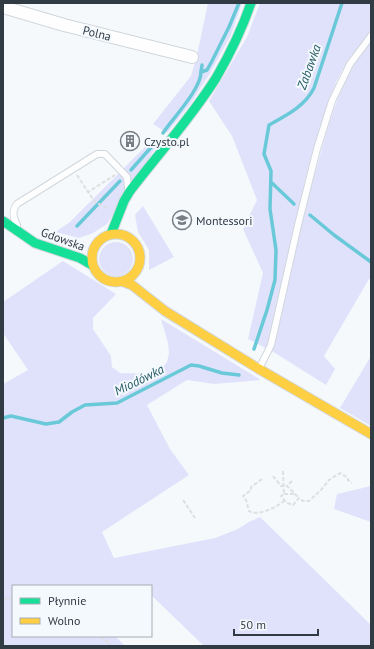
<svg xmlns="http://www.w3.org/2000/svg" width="374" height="649" font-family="'PT Sans',sans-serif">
<rect width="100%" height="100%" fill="#f6f9fc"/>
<g fill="#e0e2fb">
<polygon points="208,3 242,3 231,35 209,75 191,103 167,133 153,124 191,76 197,55"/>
<path d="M260,3H371V31L346,63L336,82L314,146L304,184L310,192C325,140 335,84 371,41V279H369L324,356L335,369L326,385L275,353L248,339L263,273L243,229L257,200L232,136L209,101L247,37Z"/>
<polygon points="151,141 156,147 107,224 93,233 79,238 55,232 70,222"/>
<polygon points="143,206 174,257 149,270 149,250 138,232 135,215"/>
<circle cx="116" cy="259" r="17"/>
<polygon points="63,261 116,294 93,318 93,329 111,356 112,367 120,373 151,374 160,370 167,362 169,353 168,343 161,319 261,380 214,384 187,380 147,405 170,449 189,475 102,532 114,558 215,538 238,529 249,522 260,517 371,625 371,646 204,646 151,595 151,586 13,586 13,636 115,636 125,646 3,646 3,384 28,370 3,333 3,302"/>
<polygon points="371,356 371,426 340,408"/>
<polygon points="371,486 371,522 334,509 337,494"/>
</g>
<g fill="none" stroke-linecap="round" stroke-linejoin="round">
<g stroke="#6ac9d8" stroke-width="3.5">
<polyline points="201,72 202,65"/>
<path d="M163,133C173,118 201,89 201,72L207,70L212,61L229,27L239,3"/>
<polyline points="131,170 154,144"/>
<polyline points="272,183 294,204"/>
<polyline points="310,215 334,235 371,262"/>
<polyline points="77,226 120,181"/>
<path d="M254,349L267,310L275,280L276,250L270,209L271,171L264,154L269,125C287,115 305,106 314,88L342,3"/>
<polyline points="3,418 11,416 46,424 59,422 72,412 85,405 117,403 191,365 199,366 222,373 239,375"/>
</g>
<g stroke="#d0d7dc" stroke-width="8">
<g id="lane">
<path d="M17,225C13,218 12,210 17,204L97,154H105L127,177L128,188"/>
<polyline points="260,367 271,345 298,225 317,149 332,101 350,64 371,36"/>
</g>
</g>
<g stroke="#d0d7dc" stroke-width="14">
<polyline id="street" points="3,7 64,25 192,57"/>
</g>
<g stroke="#d0d7dc" stroke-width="11">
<g id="fast">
<polyline points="3,221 35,243 80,258 92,265"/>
<path d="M111,234L124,201L130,191C159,153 191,118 216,78C230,54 242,29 251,3"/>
</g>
</g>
<g stroke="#d0d7dc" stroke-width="11">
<g id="slow">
<circle cx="116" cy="258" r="24"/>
<polyline points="124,282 132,285 165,311 259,369 371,434"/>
</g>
</g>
<g stroke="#dddfe0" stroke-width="2" stroke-dasharray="4 2" stroke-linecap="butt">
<polyline points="77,175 88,192"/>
<polyline points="107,208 95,202 88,192 115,175"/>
<polyline points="283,471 284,494 281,496 287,503 293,505 299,498 303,501 309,501 321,490 329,480 340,473 348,478 348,480 352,483"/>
<polyline points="273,476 281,486 287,486"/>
<path d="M262,479L251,487V490L243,496L246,500L249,511C257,517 278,507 285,500"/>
<polyline points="292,481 287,486 299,498"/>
<polyline points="284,494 295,494"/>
<polyline points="183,500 195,518"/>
<polyline points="3,599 13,598"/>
<polyline points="101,636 111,646"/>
</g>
<use href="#lane" stroke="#fefeff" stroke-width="6"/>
<use href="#street" stroke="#fefeff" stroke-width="12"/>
<use href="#fast" stroke="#16e098" stroke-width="9"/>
<use href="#slow" stroke="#ffcf43" stroke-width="9"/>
</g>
<defs>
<g id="building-ring" transform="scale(1)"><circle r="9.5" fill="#f4f9fe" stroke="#767e84" stroke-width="1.5"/><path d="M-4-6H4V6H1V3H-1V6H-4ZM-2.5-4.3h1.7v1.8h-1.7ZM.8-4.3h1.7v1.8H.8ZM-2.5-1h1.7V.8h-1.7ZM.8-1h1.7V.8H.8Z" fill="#767e84"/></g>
<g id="school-ring" transform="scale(1)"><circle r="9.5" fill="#f4f9fe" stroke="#767e84" stroke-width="1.5"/><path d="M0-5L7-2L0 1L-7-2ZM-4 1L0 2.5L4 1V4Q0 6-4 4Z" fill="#767e84"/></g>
</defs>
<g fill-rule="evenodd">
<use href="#building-ring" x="130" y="141"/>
<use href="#school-ring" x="182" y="220"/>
</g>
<g text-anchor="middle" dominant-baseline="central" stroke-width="4" stroke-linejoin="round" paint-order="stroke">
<g font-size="12" fill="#313b44" stroke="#f4f9fe">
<text transform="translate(97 33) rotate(14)">Polna</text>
<text transform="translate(63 239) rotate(20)">Gdowska</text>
</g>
<g font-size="12" fill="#313b44" stroke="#f4f9fe" text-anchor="start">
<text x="144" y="141">Czysto.pl</text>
<text x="196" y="220">Montessori</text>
</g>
<g font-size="13" font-style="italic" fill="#285d66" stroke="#f4f9fe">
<text transform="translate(309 67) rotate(-70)">Zabawka</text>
<text transform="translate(139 380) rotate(-26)">Miodówka</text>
</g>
</g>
<rect width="374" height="649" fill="none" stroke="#313b44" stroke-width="8"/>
<rect x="12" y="585" width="140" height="52" fill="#f4f9fe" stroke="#a6adb4"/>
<rect x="20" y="598" width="20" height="6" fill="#16e098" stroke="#a6adb4"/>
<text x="48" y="605" font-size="12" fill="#313b44">Płynnie</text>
<rect x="20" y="618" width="20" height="6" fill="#ffcf43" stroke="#a6adb4"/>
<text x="48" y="625" font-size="12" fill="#313b44">Wolno</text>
<path d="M234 629v6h84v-6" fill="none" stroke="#313b44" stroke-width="2"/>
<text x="240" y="629" font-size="12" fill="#313b44" stroke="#f4f9fe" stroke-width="3" paint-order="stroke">50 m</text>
</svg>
